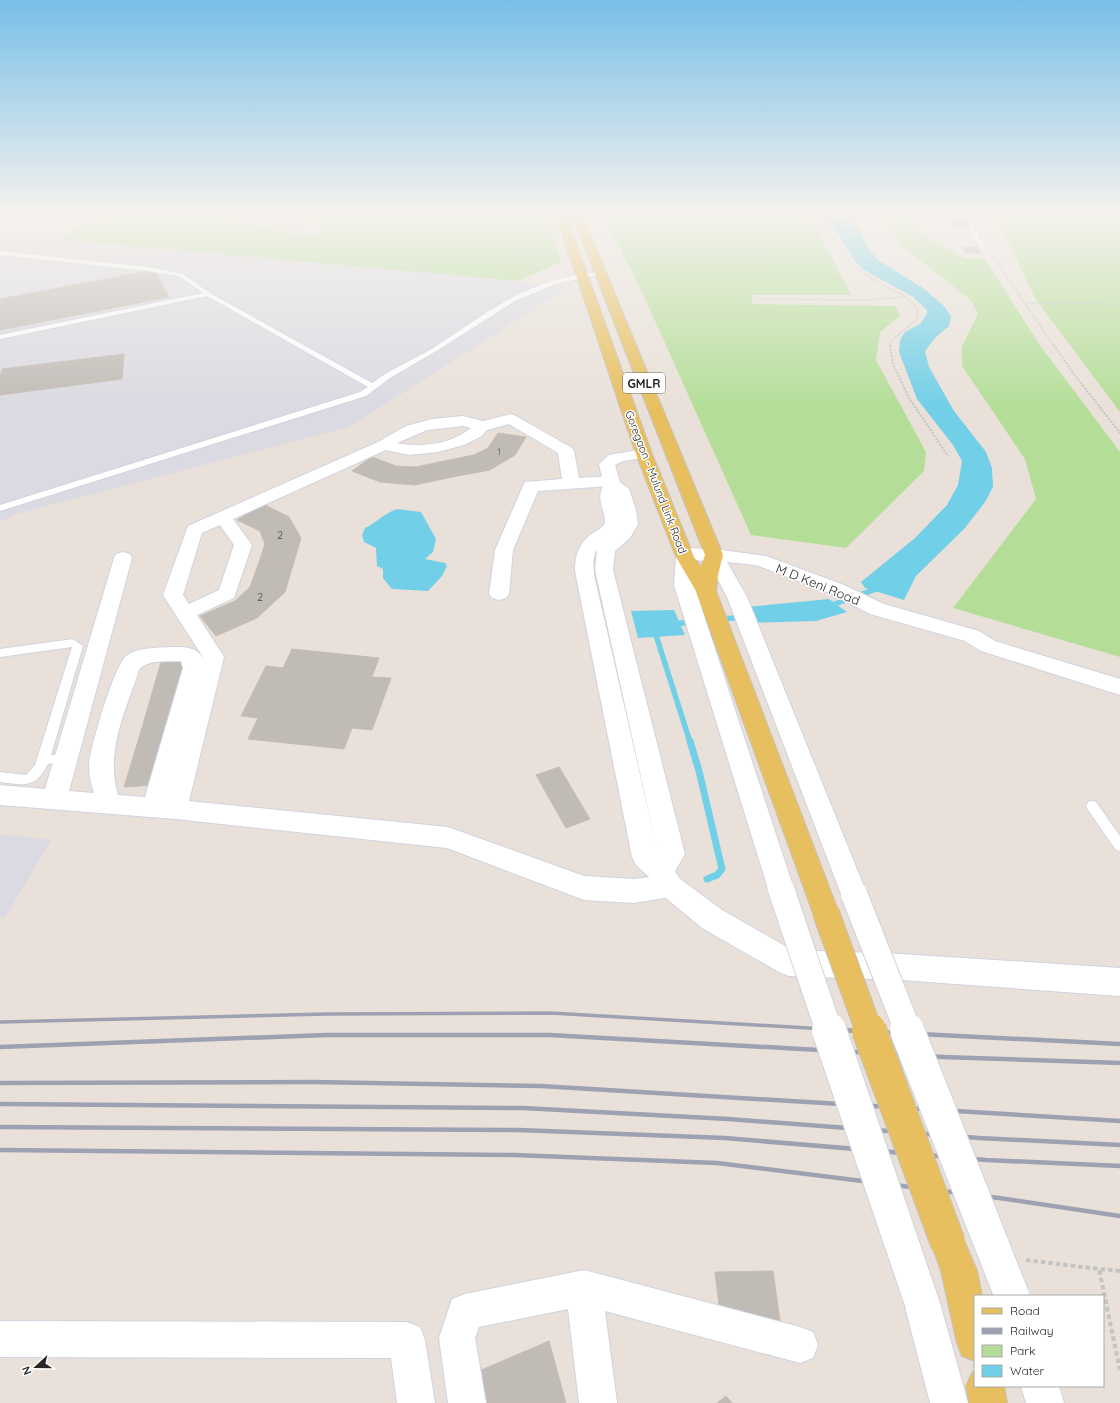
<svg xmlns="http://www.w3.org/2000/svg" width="1120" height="1403" font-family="Quicksand,sans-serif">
<rect width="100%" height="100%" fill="#e9e1d9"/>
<g fill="#dbdae2">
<polygon points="0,234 517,281 568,288 349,427 16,514 0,522"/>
<polygon points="0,834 51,840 5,918 0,917"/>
</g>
<g fill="#b4de98">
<polygon points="137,212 204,212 300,235 319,235 327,228 286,212 544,212 561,262 517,281 59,239 90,222"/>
<polygon points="602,212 808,212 851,295 751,295 753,304 895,306 901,315 880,332 876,360 926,452 924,471 846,548 751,535 643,294"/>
<polygon points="887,212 916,212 912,214 921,234 965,258 985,259 1039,344 1120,452 1120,657 953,608 1036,499 1025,459 962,366 962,347 978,314 971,300 902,246 885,221"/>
<polygon points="994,212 1120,212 1120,412 1035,298"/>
</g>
<g fill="#71cfe7">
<polygon points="826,212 850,212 851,217 869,249 878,260 923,288 943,305 951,316 949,326 935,338 925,351 929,367 954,411 986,452 992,468 993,487 985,502 965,528 916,576 904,600 865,588 861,582 915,538 947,505 958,485 962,461 953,445 917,399 899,352 900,340 905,332 920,324 927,314 927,310 912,296 864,270 856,262 828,220"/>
<path d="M397,509L421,512L436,539L433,552L425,559L445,563L447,566L442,576L428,591L392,589L383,578V569L377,566L376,548L364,542L362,535L365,528C377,522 385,513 397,509Z"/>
<polygon points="829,599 847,612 816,621 742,623 736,608"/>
<polygon points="674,610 685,635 638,638 631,611"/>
</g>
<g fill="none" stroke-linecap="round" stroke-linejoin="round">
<g stroke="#71cfe7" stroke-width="5.5">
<polyline points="829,606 879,588"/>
<polyline points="672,624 743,617"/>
<polyline points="654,629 690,742"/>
</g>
<polyline stroke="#71cfe7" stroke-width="7" points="690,741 699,771 722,869 717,875 707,879"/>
</g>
<g fill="#c1bbb6" stroke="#c4bdb3">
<polygon points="950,218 965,219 968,228 953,227"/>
<polygon points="962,247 977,247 982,254 966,253"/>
<polygon points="154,270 169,297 0,330 0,299"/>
<polygon points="124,354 122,379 0,395 0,377 2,369"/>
<polygon points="498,433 526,437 515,455 490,470 452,477 444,461 474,455 488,448"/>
<polygon points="372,457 396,466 416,467 444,461 452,477 415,485 380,482 352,471"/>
<polygon points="263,504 289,517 301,538 293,565 258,565 265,544 260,531 237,520"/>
<polygon points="258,565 293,565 285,592 257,618 216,636 200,616 235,601 250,587"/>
<polygon points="292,649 379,658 372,677 391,678 372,730 352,728 344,749 248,739 258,718 241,716 266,666 283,668"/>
<polygon points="188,660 173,719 144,721 161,662"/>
<polygon points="173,719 155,785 124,787 144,721"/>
<polygon points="559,767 590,819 566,828 536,775"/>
<polygon points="773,1271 780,1321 721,1322 715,1272"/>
<polygon points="549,1341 566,1403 486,1403 479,1371"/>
<polygon points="726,1396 732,1403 717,1403"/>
</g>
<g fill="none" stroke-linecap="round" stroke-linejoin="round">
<g stroke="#cfd3e0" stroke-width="2">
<g id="lane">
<polygon points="964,212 970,212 978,236 986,248 982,248 972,236"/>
<path d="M0,251L148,267L183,274L210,293L372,383C391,369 413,360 433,348C471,324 508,294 552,281C568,276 584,274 600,272L603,274L556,284L515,301L438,350L390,378L366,396L0,511V505L360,392L368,387L207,296L0,339V335L203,293L179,276L148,271L0,255Z"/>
<path d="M73,639L83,646L51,755H70L72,758L70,761L48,764C35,789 25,785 0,782V772L26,775L35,765L72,647L0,657V649Z"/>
<polygon points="1092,801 1096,802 1120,836 1120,851 1116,850 1088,810 1086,806 1088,802"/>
</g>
</g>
<g stroke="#cfd3e0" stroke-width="2">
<g id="street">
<path d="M511,414L516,416L572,448L574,451L579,478L611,476L617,477L619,481L617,485L611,486L538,491L513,550L509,594L506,598L499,600L492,598L489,594L495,550L523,486L525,482L562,479L558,453L509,424L487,430L482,436L464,445L438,452L409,455L386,450L233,519L252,545L234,598L197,615L224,657L189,801L448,827L584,876L634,879L670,875L679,878L683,886L679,894L670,897L634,903L584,900L447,848L175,819L0,805V785L45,789L114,558L116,554L123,552L130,554L132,558L69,791L94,793C91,784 89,775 89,766C90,747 114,667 126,656C137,647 157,648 171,647C183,647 196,646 203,658V657L163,595L188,526L378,442L406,426L432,419L463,416L483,421ZM463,426L471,428C452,444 421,448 397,443L427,430ZM220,525L234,545L219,590L189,604L183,595L202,533ZM181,661L183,668L145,797L118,795C105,751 126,711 139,670C147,659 169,662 181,661Z"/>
<polygon points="584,1270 800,1327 813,1332 818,1345 813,1358 800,1363 605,1311 617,1403 579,1403 568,1309 479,1327 475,1338 486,1403 448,1403 439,1338 452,1299 465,1294"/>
<polygon points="0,1321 407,1322 420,1327 425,1340 435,1403 397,1403 391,1358 0,1357"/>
</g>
</g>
<g stroke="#cfd3e0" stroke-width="2">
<g id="secondary">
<path d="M644,449L650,451L652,454L650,457L623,461L615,465L620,482L629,489L636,510L638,524L630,538L615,551L613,570L685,854L675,871L679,878L722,910L792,950L901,954L1120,968V996L901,980L789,976L779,972L702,928L661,894L651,879L636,865L632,857L575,571C575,555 579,542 593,533C598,530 602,528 605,523C605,509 595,498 604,485L599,464L609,455ZM599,546L597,549L595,570L658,853L595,579C593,568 592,555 599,546Z"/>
<polygon points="684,548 714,549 766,556 844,585 884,604 979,631 995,641 1120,679 1120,695 981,651 965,641 870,614 830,593 756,565 727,562 747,597 867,894 863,902 854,906 845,902 841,894 727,597 708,561 694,560 694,585 794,889 790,897 781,901 772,897 768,889 674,585 676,556 675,554 677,550"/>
<polygon points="922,1285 935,1290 940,1303 968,1403 930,1403 904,1303 909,1290"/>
<polygon points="1021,1386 1059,1386 1064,1403 1026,1403"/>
</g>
</g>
<g stroke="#c3c3c3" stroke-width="2">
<g id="primary">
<polygon points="555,212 565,212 652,454 694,557 701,567 705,555 571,212 581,212 723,555 718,575 716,591 839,913 836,922 826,925 816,922 813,913 696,591 676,557 636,454"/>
<polygon points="948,1226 960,1231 977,1271 982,1296 975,1296 975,1361 962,1356 957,1343 941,1271 931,1243 936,1231"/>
<polygon points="975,1371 975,1386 1004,1386 1007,1403 969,1403 966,1386 972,1373"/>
</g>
</g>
<g stroke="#c3c3c3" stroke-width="1.5" stroke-dasharray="1.5 1" stroke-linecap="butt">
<polyline points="243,212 254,219 301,232"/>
<polyline points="818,212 851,264 866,275 906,297 917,308 918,318 890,342 891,346"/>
<polyline points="992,255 1054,346"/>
<polyline points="762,299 865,300 905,297"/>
<polyline points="1027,303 1120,304"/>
</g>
<g stroke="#c3c3c3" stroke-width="2" stroke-dasharray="2 1.5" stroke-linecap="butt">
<polyline points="890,345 893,364 909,398 948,456"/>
<polyline points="1054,345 1073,373 1120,433"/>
</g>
<g stroke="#c3c3c3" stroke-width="4" stroke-dasharray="4.5 3" stroke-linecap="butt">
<polyline points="1026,1260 1099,1269"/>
<polyline points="1120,1271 1099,1269 1120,1370"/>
</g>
<use href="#lane" fill="#fff" fill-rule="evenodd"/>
<use href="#street" fill="#fff" fill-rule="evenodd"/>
<use href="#secondary" fill="#fff" fill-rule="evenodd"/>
<use href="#primary" fill="#e8bf5f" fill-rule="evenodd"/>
<polyline stroke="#9da1b1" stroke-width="3.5" points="0,1022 327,1014 551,1013 858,1031"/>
<g stroke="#9da1b1" stroke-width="4.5">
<polyline points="840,1030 1120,1044"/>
<polyline points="0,1047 326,1035 550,1035 943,1057 1120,1063"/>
<polyline points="0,1083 314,1082 541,1086 1120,1121"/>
<polyline points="0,1104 523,1108 728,1119 979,1138 1120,1145"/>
<polyline points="0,1127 519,1130 725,1138 986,1160 1120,1166"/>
<polyline points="0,1150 515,1155 717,1163 999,1198 1120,1216"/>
</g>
<g stroke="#cfd3e0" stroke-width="28" stroke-linecap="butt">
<g id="secondary-bridge-far1">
<polyline points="781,889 829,1031"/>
<polyline points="854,894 908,1031"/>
</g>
</g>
<g stroke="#cfd3e0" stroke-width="36" stroke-linecap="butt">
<g id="secondary-bridge">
<polyline points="829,1030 922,1303"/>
<polyline points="907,1030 1012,1296"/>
</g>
</g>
<g stroke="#c3c3c3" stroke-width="28" stroke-linecap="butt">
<polyline id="primary-bridge-far1" points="826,913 869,1031"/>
</g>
<g stroke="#c3c3c3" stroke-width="36" stroke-linecap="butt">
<polyline id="primary-bridge" points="869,1030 948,1243"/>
</g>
<use href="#secondary-bridge-far1" stroke="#fff" stroke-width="26"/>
<use href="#secondary-bridge" stroke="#fff" stroke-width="34"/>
<use href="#primary-bridge-far1" stroke="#e8bf5f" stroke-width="26"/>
<use href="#primary-bridge" stroke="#e8bf5f" stroke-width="34"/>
</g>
<linearGradient id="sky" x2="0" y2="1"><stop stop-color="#78bfe8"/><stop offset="0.52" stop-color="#f5f2ee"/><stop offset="1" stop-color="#f5f2ee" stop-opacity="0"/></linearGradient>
<rect width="1120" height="408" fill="url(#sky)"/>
<g text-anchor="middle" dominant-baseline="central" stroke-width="3" stroke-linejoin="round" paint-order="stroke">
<g font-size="9" fill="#4e4c4b">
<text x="499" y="451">1</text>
</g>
<g font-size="11" fill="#272727" stroke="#fff">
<text transform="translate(656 482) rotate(69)">Goregaon - Mulund Link Road</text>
</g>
<g font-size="11" fill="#4e4c4b">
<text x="280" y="535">2</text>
<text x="260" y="597">2</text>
</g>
<rect fill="#fff" stroke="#686868" stroke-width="1" x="623" y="373" width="42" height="20" rx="3"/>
<g font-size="12" font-weight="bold" fill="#272727">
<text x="644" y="383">GMLR</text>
</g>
<g font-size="13" fill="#272727" stroke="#fff">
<text transform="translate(818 584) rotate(22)">M D Keni Road</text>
</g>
</g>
<rect x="974" y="1295" width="130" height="92" fill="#ffffff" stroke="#a9a9a9"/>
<rect x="982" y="1308" width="20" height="6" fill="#e8bf5f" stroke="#a9a9a9"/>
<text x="1010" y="1315" font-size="12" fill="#272727">Road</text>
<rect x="982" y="1328" width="20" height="6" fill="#9da1b1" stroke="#a9a9a9"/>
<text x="1010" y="1335" font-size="12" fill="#272727">Railway</text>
<rect x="982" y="1345" width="20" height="12" fill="#b4de98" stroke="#a9a9a9"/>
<text x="1010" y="1355" font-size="12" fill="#272727">Park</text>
<rect x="982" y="1365" width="20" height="12" fill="#71cfe7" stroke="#a9a9a9"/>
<text x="1010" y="1375" font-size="12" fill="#272727">Water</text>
<g transform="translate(36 1367) rotate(249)" stroke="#ffffff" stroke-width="3" paint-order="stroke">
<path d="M0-3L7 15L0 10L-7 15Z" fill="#272727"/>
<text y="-6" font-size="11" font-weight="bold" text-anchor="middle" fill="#272727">N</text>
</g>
</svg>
